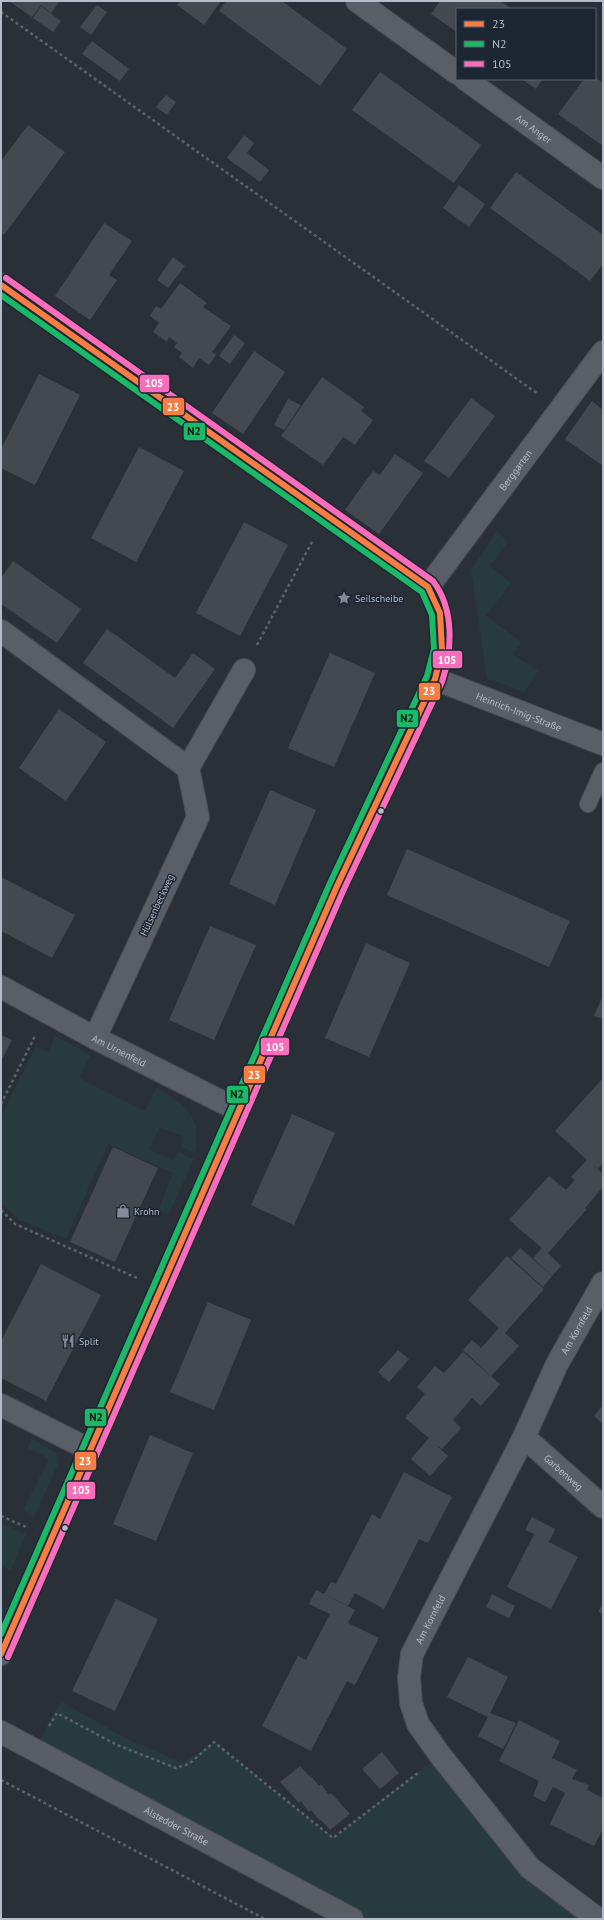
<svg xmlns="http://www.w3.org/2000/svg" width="604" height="1920" font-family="'PT Sans',sans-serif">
<rect width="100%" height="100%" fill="#2a3038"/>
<g fill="#273a3e">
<polygon points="497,531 508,542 490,566 511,583 486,616 521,642 513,654 538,671 525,692 487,679 471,570"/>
<path d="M55,1036L91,1055L79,1078L145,1111L156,1087C184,1104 204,1117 195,1153L182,1147L184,1137L160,1127L149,1149L174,1161L178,1152L194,1159L169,1214L158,1211L173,1173L108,1144L66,1239L19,1220L1,1203V1117L36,1046L49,1052Z"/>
<polygon points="31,1438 59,1455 58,1464 34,1518 23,1510 49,1459 28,1448"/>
<polygon points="1,1523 26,1534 11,1570 1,1566"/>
<polygon points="62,1702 129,1740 183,1763 214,1742 333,1838 440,1755 589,1919 352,1919 35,1750 54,1713"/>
</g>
<g fill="#444950">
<polygon points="9,1 60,1 51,13 41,5 32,17"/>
<polygon points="180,1 221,1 204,25 177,5"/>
<polygon points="226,1 282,1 347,49 320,86 219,11"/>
<polygon points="440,1 501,1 512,9 457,9 457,32 431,14"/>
<polygon points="97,5 107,12 91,35 80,27"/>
<polygon points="41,6 61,21 53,32 33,18"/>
<polygon points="92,41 129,69 120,81 82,54"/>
<polygon points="380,72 481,145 454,183 352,110"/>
<polygon points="595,77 603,83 603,146 558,114 584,79 595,79"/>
<polygon points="522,79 543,79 536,89"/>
<polygon points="166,95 176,102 167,115 156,107"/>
<polygon points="28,125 65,152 4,235 1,233 1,161"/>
<polygon points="244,135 254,143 247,153 269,170 260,182 227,158"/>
<polygon points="516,172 603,235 603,264 590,281 490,208"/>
<polygon points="459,185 485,204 469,227 443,208"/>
<polygon points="104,223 132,241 109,275 117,280 90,320 55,296"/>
<polygon points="173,257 185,266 168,288 157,280"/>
<polygon points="180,283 207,303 203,307 231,326 212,352 216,355 209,365 199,358 193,368 179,357 182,353 174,347 177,343 169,337 167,342 153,332 159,323 150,316 156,306 161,309"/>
<polygon points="234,335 245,343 230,364 219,356"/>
<polygon points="254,351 285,372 243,434 212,413"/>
<polygon points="39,374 80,395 35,485 1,468 1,449"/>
<polygon points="322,377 364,407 361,411 373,420 355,445 343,437 323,465 281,436"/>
<polygon points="471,398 495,416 449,478 424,461"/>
<polygon points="288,399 301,405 284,430 274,425"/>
<polygon points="592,401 603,410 603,466 565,439"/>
<polygon points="139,447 184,471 136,562 91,538"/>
<polygon points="395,454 423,473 379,534 345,510 373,471 380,475"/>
<polygon points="244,522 288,545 240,636 196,613"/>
<polygon points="13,561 81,609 57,643 1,604 1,578"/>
<polygon points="107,629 175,678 193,653 215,669 173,728 83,663"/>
<polygon points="330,653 375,673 334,767 288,748"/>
<polygon points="59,709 106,742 66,801 19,768"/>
<polygon points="270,790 316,810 275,905 229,884"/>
<polygon points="407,849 570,921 549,967 387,895"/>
<polygon points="1,877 75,915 52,958 1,931"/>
<polygon points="210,926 256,945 214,1040 169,1020"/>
<polygon points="366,943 410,963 369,1057 325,1038"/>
<polygon points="603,995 603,1019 594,1016"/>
<polygon points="1,1035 12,1040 1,1061"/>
<polygon points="603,1078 603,1163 598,1169 594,1166 603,1174 603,1187 585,1208 587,1209 548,1253 561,1266 552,1276 533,1258 542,1248 509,1220 549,1176 566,1190 575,1180 571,1177 587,1160 555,1131"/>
<polygon points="292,1114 335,1133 294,1225 251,1205"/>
<polygon points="113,1147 158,1168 115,1262 70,1242"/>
<polygon points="520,1248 552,1276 543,1287 511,1258"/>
<polygon points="507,1256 544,1289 505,1333 519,1346 491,1376 463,1350 472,1340 481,1348 499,1328 468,1300"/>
<polygon points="41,1264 101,1295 46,1401 1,1378 1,1341"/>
<polygon points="208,1302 251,1320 214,1410 170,1392"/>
<polygon points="398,1350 409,1359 389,1382 378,1372"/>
<polygon points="463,1352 500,1384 481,1406 472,1398 453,1420 461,1428 442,1449 436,1445 448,1456 430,1476 411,1459 429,1438 405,1418 425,1394 417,1387 435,1366 444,1373"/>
<polygon points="603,1405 603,1424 594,1416"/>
<polygon points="150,1435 193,1453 156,1541 113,1524"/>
<polygon points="404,1472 452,1497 428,1543 419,1539 384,1609 355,1593 348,1606 324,1594 331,1582 336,1584 372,1514 380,1519"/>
<polygon points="532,1517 555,1529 549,1542 578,1557 551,1609 507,1587 534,1534 525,1530"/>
<polygon points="316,1590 355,1610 348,1623 379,1638 355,1685 347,1681 311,1751 262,1726 298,1656 306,1660 330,1614 309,1604"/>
<polygon points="492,1594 515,1606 509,1618 486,1607"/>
<polygon points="116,1599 158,1619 115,1711 72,1691"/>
<polygon points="603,1603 603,1614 598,1612"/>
<polygon points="468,1657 508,1677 490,1713 516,1723 503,1749 478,1736 488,1717 447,1697"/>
<polygon points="519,1720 560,1741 552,1758 577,1770 572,1779 589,1785 587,1790 603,1798 603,1829 594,1846 550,1824 565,1793 553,1787 545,1802 533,1796 539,1781 499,1761"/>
<polygon points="382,1752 399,1773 380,1789 362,1769"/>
<polygon points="300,1766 309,1776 310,1775 319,1786 321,1784 329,1795 331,1793 350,1814 330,1830 321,1820 320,1821 311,1810 309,1812 301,1801 299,1803 280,1782"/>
</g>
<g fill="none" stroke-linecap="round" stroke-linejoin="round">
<g stroke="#484c53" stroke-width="18">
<polyline id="lane" points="588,804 603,771"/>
</g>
<g stroke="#484c53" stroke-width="24">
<g id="street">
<polyline points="357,1 457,73"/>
<path id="s1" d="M465,79L603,178"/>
<polyline points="1,285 428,587 440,613 442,650 435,679 337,886 1,1654"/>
<path id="s2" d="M428,587L603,352"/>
<polyline points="1,631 188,768 198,817 95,1038"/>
<path id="s3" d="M435,679L603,744"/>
<polyline points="188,768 244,670"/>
<path id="s4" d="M1,987L95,1038L238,1110"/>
<polyline points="1,1405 90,1450"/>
<path id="s5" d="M524,1437L603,1507"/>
<path id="s6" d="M598,1919L530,1868L440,1755L418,1724L411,1703L409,1677L412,1654L524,1437L557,1364L603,1283"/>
</g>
</g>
<g stroke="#484c53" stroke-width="24">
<g id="secondary">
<path id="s7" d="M1,1732L352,1919"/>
</g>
</g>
<g stroke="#5d636a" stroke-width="2.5" stroke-dasharray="3 3" stroke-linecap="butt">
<polyline points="1,12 538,394"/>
<polyline points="257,645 313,540"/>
<polyline points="1,1104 35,1036"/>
<polyline points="1,1210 15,1224 137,1278"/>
<polyline points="1,1516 26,1527"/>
<polyline points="49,1726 57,1713 117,1745 176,1768 189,1764 214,1742 333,1838 418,1773"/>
<polyline points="1,1780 265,1919"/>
</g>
<use href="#lane" stroke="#5a5e66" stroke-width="16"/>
<use href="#street" stroke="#5a5e66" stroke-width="22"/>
<use href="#secondary" stroke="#595d64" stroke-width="22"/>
<g stroke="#1d2633" stroke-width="9">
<polyline id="bus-1" points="1,285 428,587 440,613 442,650 435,679 337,886 1,1654"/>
</g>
<g stroke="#1d2633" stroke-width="9">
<polyline id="bus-2" points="1,295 422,592 432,615 434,649 427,676 330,883 1,1634"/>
</g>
<g stroke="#1d2633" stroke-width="9">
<path id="bus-3" d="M6,278L433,581C455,610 452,650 442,682L344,889L8,1657"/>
</g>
<use href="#bus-1" stroke="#f77d43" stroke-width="6"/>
<use href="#bus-2" stroke="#1ab867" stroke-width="6"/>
<use href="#bus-3" stroke="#fb6dba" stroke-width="6"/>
</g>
<defs>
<g id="sight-bare" transform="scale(1.08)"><path d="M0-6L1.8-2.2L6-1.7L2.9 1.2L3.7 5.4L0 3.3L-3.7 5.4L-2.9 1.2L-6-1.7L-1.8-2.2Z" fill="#848b96" stroke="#1d2633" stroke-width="2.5" paint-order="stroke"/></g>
<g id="shop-bare" transform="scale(1.08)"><path d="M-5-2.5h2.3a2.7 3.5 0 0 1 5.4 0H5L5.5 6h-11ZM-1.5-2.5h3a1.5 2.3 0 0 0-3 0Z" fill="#848b96" stroke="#1d2633" stroke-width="2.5" paint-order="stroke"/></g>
<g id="restaurant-bare" transform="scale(1.08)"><path d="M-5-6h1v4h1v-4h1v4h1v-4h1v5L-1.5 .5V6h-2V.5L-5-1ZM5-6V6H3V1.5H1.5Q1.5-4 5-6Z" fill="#848b96" stroke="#1d2633" stroke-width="2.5" paint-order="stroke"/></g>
</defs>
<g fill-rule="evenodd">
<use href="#sight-bare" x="344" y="598"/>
<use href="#shop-bare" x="123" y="1211"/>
<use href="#restaurant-bare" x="68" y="1341"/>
</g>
<g fill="#b4bcc9" stroke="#1d2633" stroke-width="1.5">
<circle cx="381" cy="811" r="3.5"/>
<circle cx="65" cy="1528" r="3.5"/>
</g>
<g text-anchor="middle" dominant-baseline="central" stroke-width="3" stroke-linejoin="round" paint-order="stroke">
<g font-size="10" fill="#b4bcc9" stroke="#1d2633">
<text stroke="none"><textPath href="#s1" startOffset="85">Am Anger</textPath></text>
<text stroke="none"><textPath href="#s2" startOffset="146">Berggarten</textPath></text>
<text stroke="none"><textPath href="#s3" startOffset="90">Heinrich-Imig-Straße</textPath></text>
<text transform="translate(157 905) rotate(-65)">Hülsenbeckweg</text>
<text stroke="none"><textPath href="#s4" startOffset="134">Am Urnenfeld</textPath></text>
<text stroke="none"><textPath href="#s6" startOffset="702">Am Kornfeld</textPath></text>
<text stroke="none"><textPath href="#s5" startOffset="53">Garbenweg</textPath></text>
<text stroke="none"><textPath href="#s6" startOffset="378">Am Kornfeld</textPath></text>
<text stroke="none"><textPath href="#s7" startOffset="199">Alstedder Straße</textPath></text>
</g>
<g font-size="10" fill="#b4bcc9" stroke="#1d2633" text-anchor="start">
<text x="355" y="598">Seilscheibe</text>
<text x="134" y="1211">Krohn</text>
<text x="79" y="1341">Split</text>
</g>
</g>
<g stroke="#1d2633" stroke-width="1.5">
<rect x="139" y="374" width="31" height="19" rx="4" fill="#fb6dba"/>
<rect x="162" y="397" width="23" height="19" rx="4" fill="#f77d43"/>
<rect x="183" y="422" width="23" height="19" rx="4" fill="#1ab867"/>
<rect x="432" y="650" width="31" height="19" rx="4" fill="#fb6dba"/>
<rect x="418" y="682" width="23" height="19" rx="4" fill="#f77d43"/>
<rect x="396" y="709" width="23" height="19" rx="4" fill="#1ab867"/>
<rect x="260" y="1037" width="30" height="19" rx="4" fill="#fb6dba"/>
<rect x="243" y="1065" width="23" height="19" rx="4" fill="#f77d43"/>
<rect x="226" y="1085" width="23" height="19" rx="4" fill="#1ab867"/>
<rect x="84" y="1408" width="23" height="19" rx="4" fill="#1ab867"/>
<rect x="74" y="1451" width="23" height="20" rx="4" fill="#f77d43"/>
<rect x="66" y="1481" width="30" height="19" rx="4" fill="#fb6dba"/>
</g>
<g font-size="11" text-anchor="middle" font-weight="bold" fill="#fff">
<text x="154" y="387">105</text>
<text x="173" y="411">23</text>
<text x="447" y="664">105</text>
<text x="429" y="695">23</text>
<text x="275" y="1051">105</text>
<text x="254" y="1079">23</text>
<text x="85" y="1465">23</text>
<text x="81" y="1494">105</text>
</g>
<g font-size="11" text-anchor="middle" font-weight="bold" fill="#111">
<text x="194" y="435">N2</text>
<text x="407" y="722">N2</text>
<text x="237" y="1098">N2</text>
<text x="96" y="1421">N2</text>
</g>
<rect width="604" height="1920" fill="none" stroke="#b4bcc9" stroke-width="4"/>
<rect x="456" y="8" width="140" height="72" fill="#1d2633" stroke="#59626f"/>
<rect x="464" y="21" width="20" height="6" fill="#f77d43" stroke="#59626f"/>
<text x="492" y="28" font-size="12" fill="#b4bcc9">23</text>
<rect x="464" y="41" width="20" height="6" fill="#1ab867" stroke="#59626f"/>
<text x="492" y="48" font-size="12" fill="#b4bcc9">N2</text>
<rect x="464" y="61" width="20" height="6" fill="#fb6dba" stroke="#59626f"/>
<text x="492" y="68" font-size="12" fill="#b4bcc9">105</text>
</svg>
